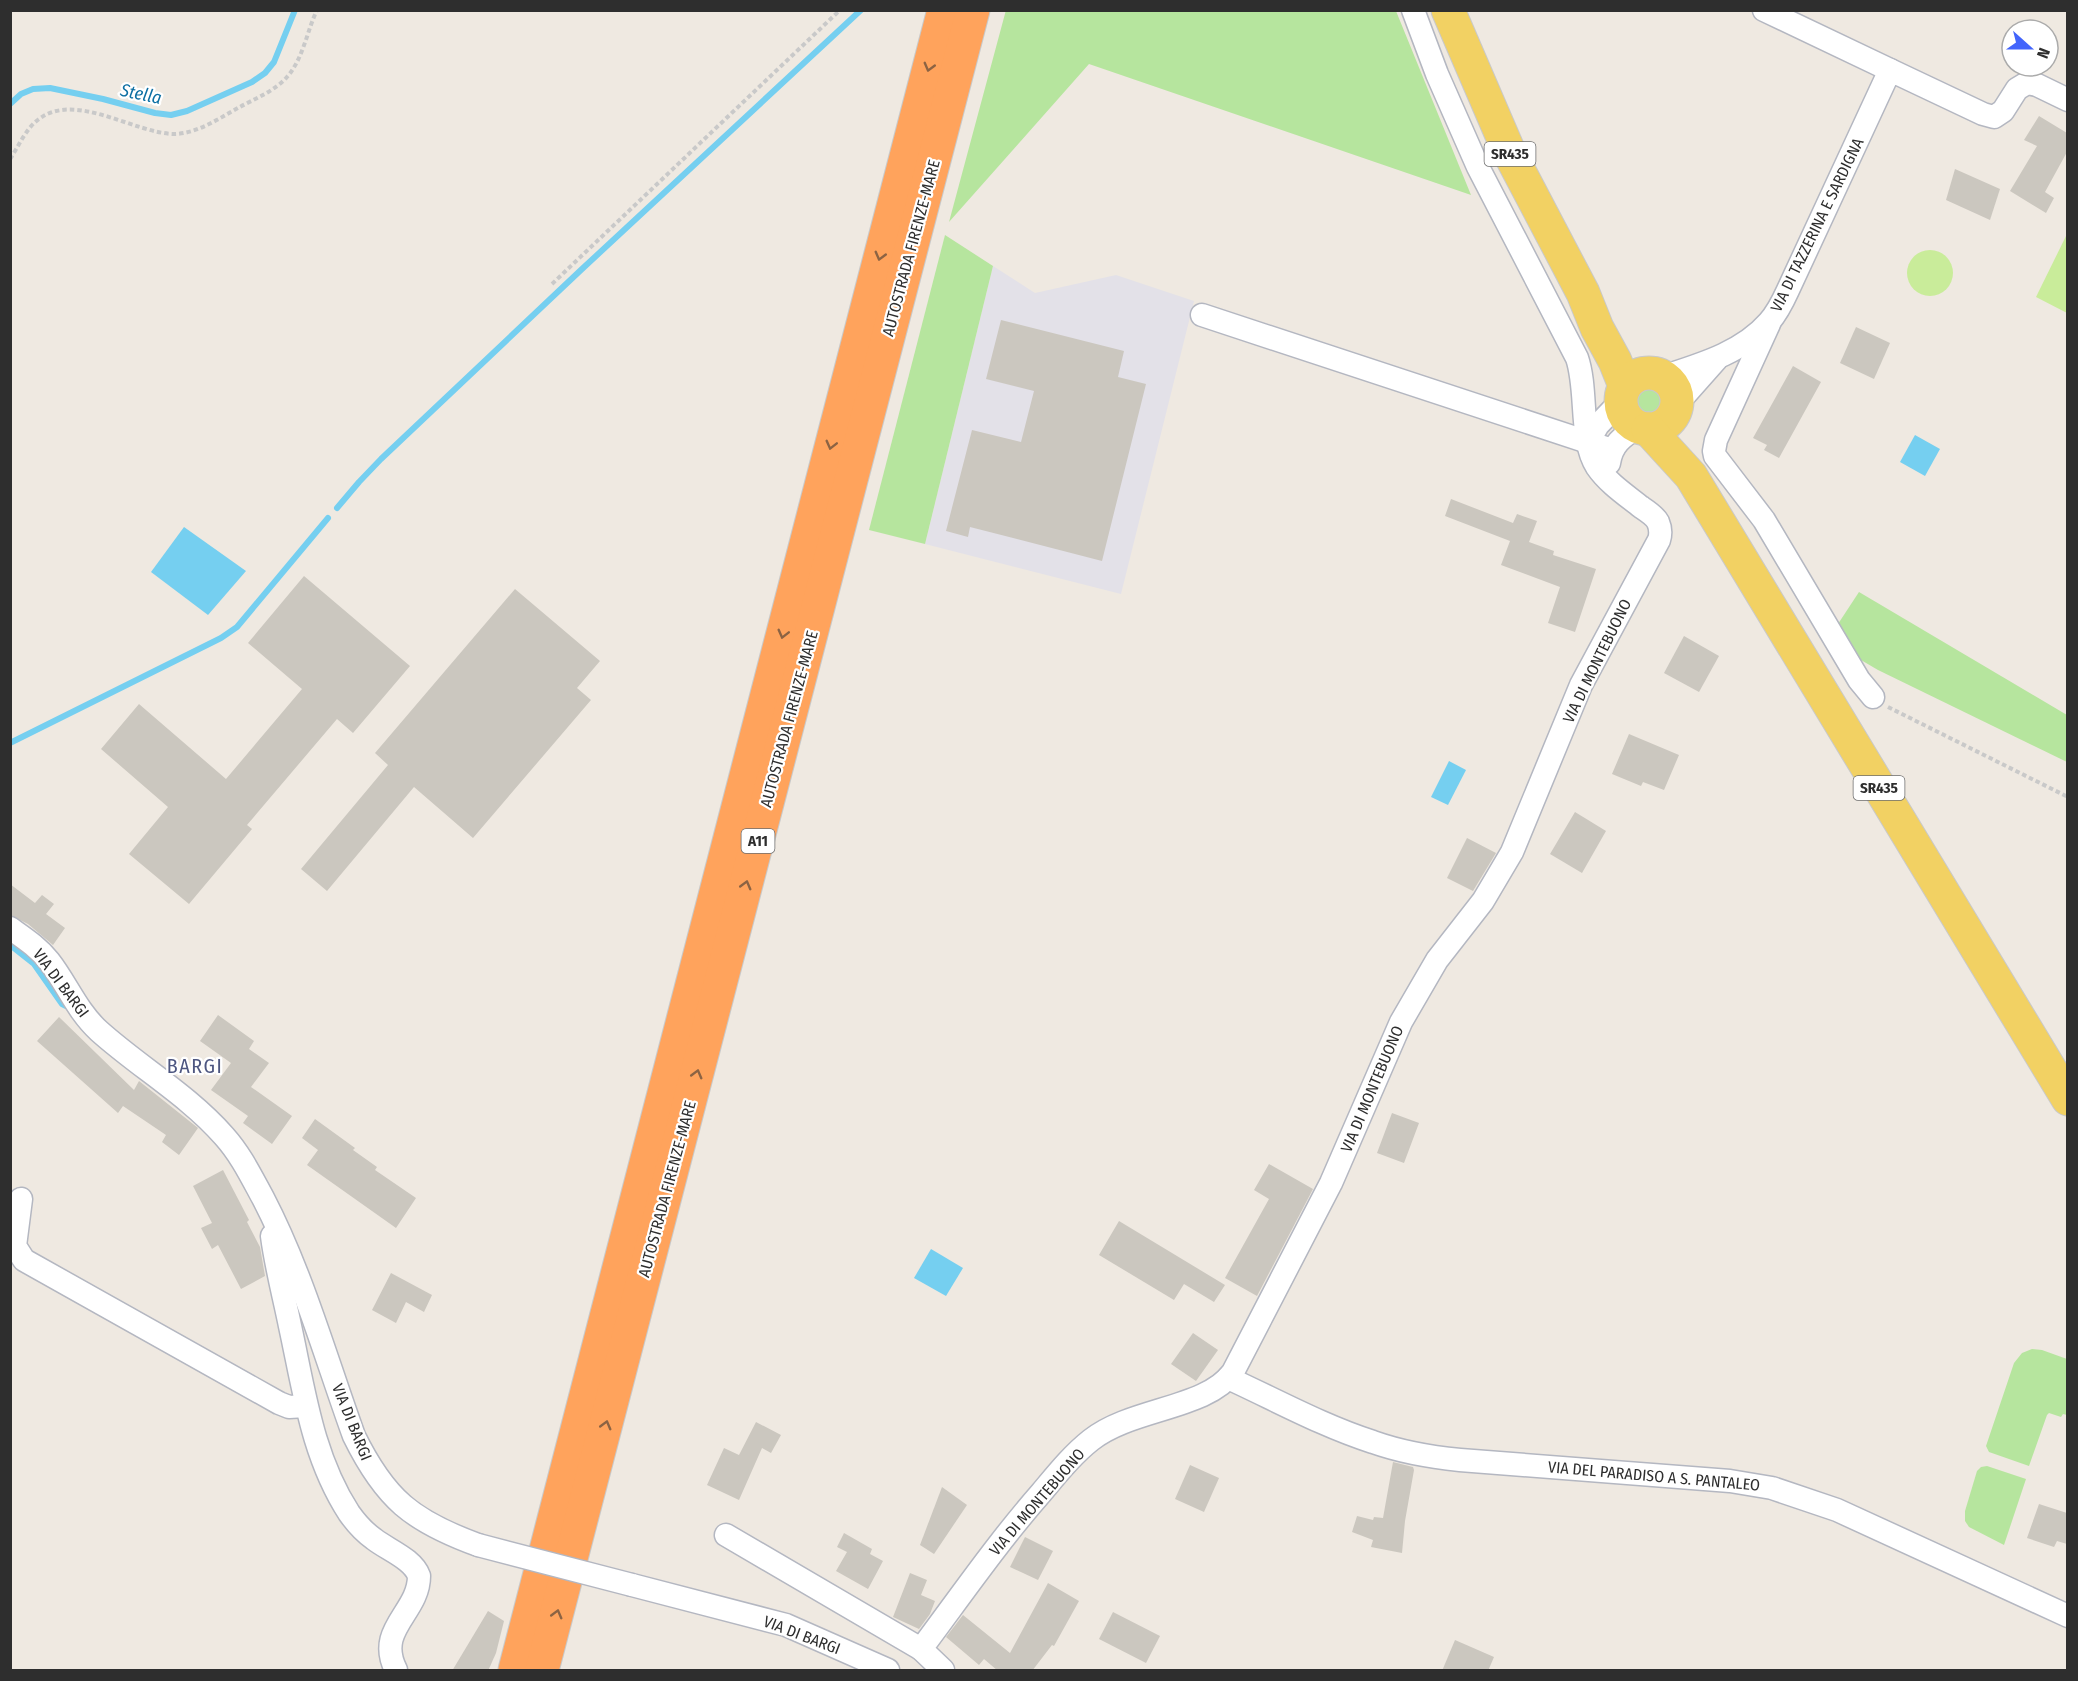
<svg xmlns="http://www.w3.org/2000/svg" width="2078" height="1681" font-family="'Fira Sans Condensed',sans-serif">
<rect width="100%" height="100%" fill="#efe9e1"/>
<polygon fill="#e3e1e8" points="993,266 1035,293 1116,275 1194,301 1121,594 925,544"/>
<g fill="#b6e59e">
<polygon points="1006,10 1396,11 1471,195 1089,64 949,222"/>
<polygon points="945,235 993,266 925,544 869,530"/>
<circle cx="1650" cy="401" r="19"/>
<polygon points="1859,592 2067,715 2067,762 1878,670 1849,653 1836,627"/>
<polygon points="2032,1349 2042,1350 2067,1359 2068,1413 2067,1415 2063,1414 2061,1417 2049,1413 2047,1415 2029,1466 1989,1452 1986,1446 2014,1363 2022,1353"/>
<polygon points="1987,1466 2026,1479 2004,1545 1969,1527 1965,1521 1965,1511 1977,1471 1981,1467"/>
</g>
<g fill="#c9ec9a">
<polygon points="2067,234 2067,313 2036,297"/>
<circle cx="1930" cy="273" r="23"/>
</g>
<g fill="#75cff0">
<polygon points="1915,435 1940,449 1925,476 1900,462"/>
<polygon points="184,527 246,571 208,615 151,572"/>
<polygon points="1449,761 1466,770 1448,805 1431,797"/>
<polygon points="931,1249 963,1268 946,1296 914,1278"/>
</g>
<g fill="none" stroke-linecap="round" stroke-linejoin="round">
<g stroke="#75cff0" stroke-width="6">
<polyline points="10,104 21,94 33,89 50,88 103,99 155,113 171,115 187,111 252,82 265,73 274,62 295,10"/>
<polyline points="337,508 359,482 381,459 582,269 861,10"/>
<polyline points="10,743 221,638 237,627 328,518"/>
<polyline points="10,945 34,964 62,1004 66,1006"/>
</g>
</g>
<g fill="#cbc7bf">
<polygon points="2039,116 2067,133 2067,152 2045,192 2054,198 2046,213 2010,191 2037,146 2024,140"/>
<polygon points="1955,169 2000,189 1990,220 1946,200"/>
<polygon points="1001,320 1124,351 1118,377 1146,384 1102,561 970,527 968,537 946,531 972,430 1021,442 1034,391 986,379"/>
<polygon points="1856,327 1890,343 1874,379 1840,363"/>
<polygon points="1793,366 1821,382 1779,458 1764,450 1767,445 1753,438"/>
<polygon points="1451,499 1513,523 1517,514 1537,521 1529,542 1554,551 1553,555 1596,569 1575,632 1548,623 1560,587 1501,565 1510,541 1445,516"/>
<polygon points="304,576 410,666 353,733 337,719 247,825 252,829 189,904 129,854 168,807 101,749 139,704 226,779 302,689 248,643"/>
<polygon points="515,589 600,661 577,688 591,700 473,838 414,787 327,891 301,869 388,765 375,753"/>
<polygon points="1684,636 1719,656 1699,692 1664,673"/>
<polygon points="1629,734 1679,755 1664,790 1643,782 1641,786 1612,774"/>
<polygon points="1575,812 1606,831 1582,873 1550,854"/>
<polygon points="1467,838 1496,853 1473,891 1447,878"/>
<polygon points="10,884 35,903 42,895 54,904 46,914 65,928 53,945 28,924 10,915"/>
<polygon points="218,1015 254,1041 249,1049 269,1063 251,1087 292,1116 272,1144 243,1123 248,1116 211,1090 231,1063 200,1041"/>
<polygon points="59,1017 134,1090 139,1081 198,1128 179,1155 162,1142 166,1135 123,1106 118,1113 37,1041"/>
<polygon points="1392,1113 1419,1123 1404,1163 1377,1153"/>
<polygon points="315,1119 355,1148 353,1150 377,1167 375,1170 416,1198 396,1228 307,1165 318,1150 302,1138"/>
<polygon points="1269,1164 1313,1189 1257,1296 1225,1278 1269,1199 1254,1190"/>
<polygon points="223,1170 249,1220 247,1222 260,1247 265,1276 241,1289 218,1245 212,1249 201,1228 212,1223 193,1186"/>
<polygon points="1119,1221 1225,1285 1214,1302 1184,1284 1174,1300 1099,1255"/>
<polygon points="391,1273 432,1295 424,1312 406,1302 396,1323 372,1310"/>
<polygon points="1193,1333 1218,1350 1196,1381 1171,1364"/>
<polygon points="756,1422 781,1435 771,1453 762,1448 739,1500 707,1485 724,1448 739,1455"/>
<polygon points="1393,1462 1413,1467 1414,1470 1405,1521 1402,1553 1371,1547 1373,1540 1352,1532 1357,1516 1373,1520 1374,1517 1383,1518"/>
<polygon points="1190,1465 1219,1478 1204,1512 1175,1499"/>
<polygon points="942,1487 967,1505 934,1554 920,1545"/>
<polygon points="2039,1504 2067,1513 2067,1544 2057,1541 2054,1547 2027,1538"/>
<polygon points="844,1533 872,1549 870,1554 883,1561 868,1589 836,1571 847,1552 837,1547"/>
<polygon points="1025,1537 1053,1551 1038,1580 1010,1567"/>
<polygon points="910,1573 927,1580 921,1595 935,1601 930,1614 919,1629 893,1617"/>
<polygon points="1048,1583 1079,1601 1054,1646 1052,1645 1032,1671 998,1671 984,1659 979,1665 946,1637 963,1615 1010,1653"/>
<polygon points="488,1611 504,1621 496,1653 488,1671 452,1671"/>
<polygon points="1113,1612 1160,1636 1146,1663 1099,1639"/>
<polygon points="1455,1640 1494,1657 1488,1671 1442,1671"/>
</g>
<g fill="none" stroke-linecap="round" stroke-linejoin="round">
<g stroke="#b4b7c1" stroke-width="25">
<g id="minor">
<polyline points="1764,10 1890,70"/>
<polyline points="1202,315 1612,450"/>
<polyline points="1769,324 1716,440 1714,451 1715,456 1764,520 1859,680 1873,697"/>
<path d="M1662,377C1699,365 1742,353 1769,322C1777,313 1783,301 1788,290L1890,70L1983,114L1994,117L2003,111L2017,89L2027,83L2037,85L2068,100"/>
<polyline points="1677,404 1716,360"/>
<polyline points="1588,442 1598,425 1621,401"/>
<path d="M1609,463C1612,444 1622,437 1638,427"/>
<path d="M10,928C24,938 38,947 49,961C67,984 77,1011 99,1031C139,1067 188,1095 224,1136C241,1155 251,1176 263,1198C302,1273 325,1356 354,1436C385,1499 412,1521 478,1545"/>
<polyline points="21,1199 15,1246 24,1260 279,1403 289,1407 306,1406"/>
<path d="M272,1236C276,1267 284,1296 290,1326C304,1390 312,1456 349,1513C356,1523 364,1532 374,1539C388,1550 413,1559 419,1576C419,1613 375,1629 396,1670"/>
<path d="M1228,1378C1276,1400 1323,1426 1373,1442C1401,1452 1430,1457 1460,1460L1730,1481L1772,1488L1837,1510L2068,1616"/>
<polyline points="726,1535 921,1649"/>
<polyline points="632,1585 786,1625 888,1670"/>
<path d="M943,1670L921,1649C960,1597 998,1542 1041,1493C1057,1474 1072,1455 1091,1440C1131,1408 1207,1409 1233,1372L1331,1183L1401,1022L1437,960L1483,901L1512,852L1581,685L1659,540C1661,534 1661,529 1658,522C1655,516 1647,511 1641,507C1626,495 1608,483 1597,467C1579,439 1588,390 1577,358L1478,167L1437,74L1413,10"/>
</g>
</g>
<g stroke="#c9c9c9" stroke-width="35">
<g id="primary">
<polyline points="1448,10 1510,154 1583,293 1597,328 1615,361 1625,386"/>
<circle cx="1649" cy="401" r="28"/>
<polyline points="1648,429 1691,476 2068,1099"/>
</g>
</g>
<g stroke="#c9c9c9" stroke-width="35">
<g id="motorway">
<polyline points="515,1670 944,10"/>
<polyline points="542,1670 973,10"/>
</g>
</g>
<g stroke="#c9c9c9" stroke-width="4" stroke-dasharray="4.5 3" stroke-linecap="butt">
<path d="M10,159C19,146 26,128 39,119C76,91 135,134 175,134C198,133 218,119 238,108C254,99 275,91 287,77C303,59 307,31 317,10"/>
<polyline points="552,284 840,10"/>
<polyline points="1888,707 2068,797"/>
</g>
<use href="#minor" stroke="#fff" stroke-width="22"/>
<use href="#primary" stroke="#f2d163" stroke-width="33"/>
<use href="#motorway" stroke="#ffa35c" stroke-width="33"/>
<g stroke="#b4b7c1" stroke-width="25" stroke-linecap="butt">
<polyline id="minor-bridge" points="478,1545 632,1585"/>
</g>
<use href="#minor-bridge" stroke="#fff" stroke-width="22"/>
</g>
<defs><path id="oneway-chevron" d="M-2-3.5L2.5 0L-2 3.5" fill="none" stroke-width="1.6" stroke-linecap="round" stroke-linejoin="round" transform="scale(1.5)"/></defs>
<g stroke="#8c6343">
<use href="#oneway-chevron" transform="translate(929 67) rotate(105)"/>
<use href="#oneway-chevron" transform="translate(880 256) rotate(105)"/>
<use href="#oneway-chevron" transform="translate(831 445) rotate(104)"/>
<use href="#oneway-chevron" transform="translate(783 634) rotate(104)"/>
<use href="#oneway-chevron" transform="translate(746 885) rotate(-75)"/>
<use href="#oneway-chevron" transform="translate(697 1074) rotate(-75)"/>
<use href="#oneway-chevron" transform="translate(606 1425) rotate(-75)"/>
<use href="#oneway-chevron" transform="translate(557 1614) rotate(-75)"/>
</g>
<g text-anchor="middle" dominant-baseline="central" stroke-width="4.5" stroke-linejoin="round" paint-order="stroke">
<g fill="#fff" stroke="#6d6d6d" stroke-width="1.5">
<rect x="1484.5" y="142" width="51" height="24" rx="4.5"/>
<rect x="1853.5" y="776" width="51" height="24" rx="4.5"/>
<rect x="741.5" y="829" width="33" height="24" rx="4.5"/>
</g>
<g font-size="15" font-weight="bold" fill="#2e2e2e">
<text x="1510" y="154">SR435</text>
<text x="1879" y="788">SR435</text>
<text x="758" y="841">A11</text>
</g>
<g font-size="16" fill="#2e2e2e" stroke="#fff">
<text transform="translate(1817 225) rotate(-64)">VIA DI TAZZERINA E SARDIGNA</text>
<text transform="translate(911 248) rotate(-75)">AUTOSTRADA FIRENZE-MARE</text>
<text transform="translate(1597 661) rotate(-64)">VIA DI MONTEBUONO</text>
<text transform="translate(789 719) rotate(-75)">AUTOSTRADA FIRENZE-MARE</text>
<text transform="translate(61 983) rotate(53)">VIA DI BARGI</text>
<text transform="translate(1372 1089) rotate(-67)">VIA DI MONTEBUONO</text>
<text transform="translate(667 1189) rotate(-75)">AUTOSTRADA FIRENZE-MARE</text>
<text transform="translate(352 1422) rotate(68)">VIA DI BARGI</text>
<text transform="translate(1654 1476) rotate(5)">VIA DEL PARADISO A S. PANTALEO</text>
<text transform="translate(1037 1502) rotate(-49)">VIA DI MONTEBUONO</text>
<text transform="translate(802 1635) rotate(21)">VIA DI BARGI</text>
</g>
<g font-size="18" font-style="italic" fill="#0d6fa3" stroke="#fff">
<text transform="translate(141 94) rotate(12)">Stella</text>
</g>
<g font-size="20" letter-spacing="1.5" fill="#4d5680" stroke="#fff">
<text x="195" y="1066">BARGI</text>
</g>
</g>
<rect width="2078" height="1681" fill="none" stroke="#2e2e2e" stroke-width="24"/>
<g transform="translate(2030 48) rotate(111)"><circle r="28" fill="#ffffff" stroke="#ababab" stroke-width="1.5"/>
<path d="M0-4.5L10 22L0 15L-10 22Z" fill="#4264fb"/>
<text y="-9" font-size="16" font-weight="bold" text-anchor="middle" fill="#2e2e2e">N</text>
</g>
</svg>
